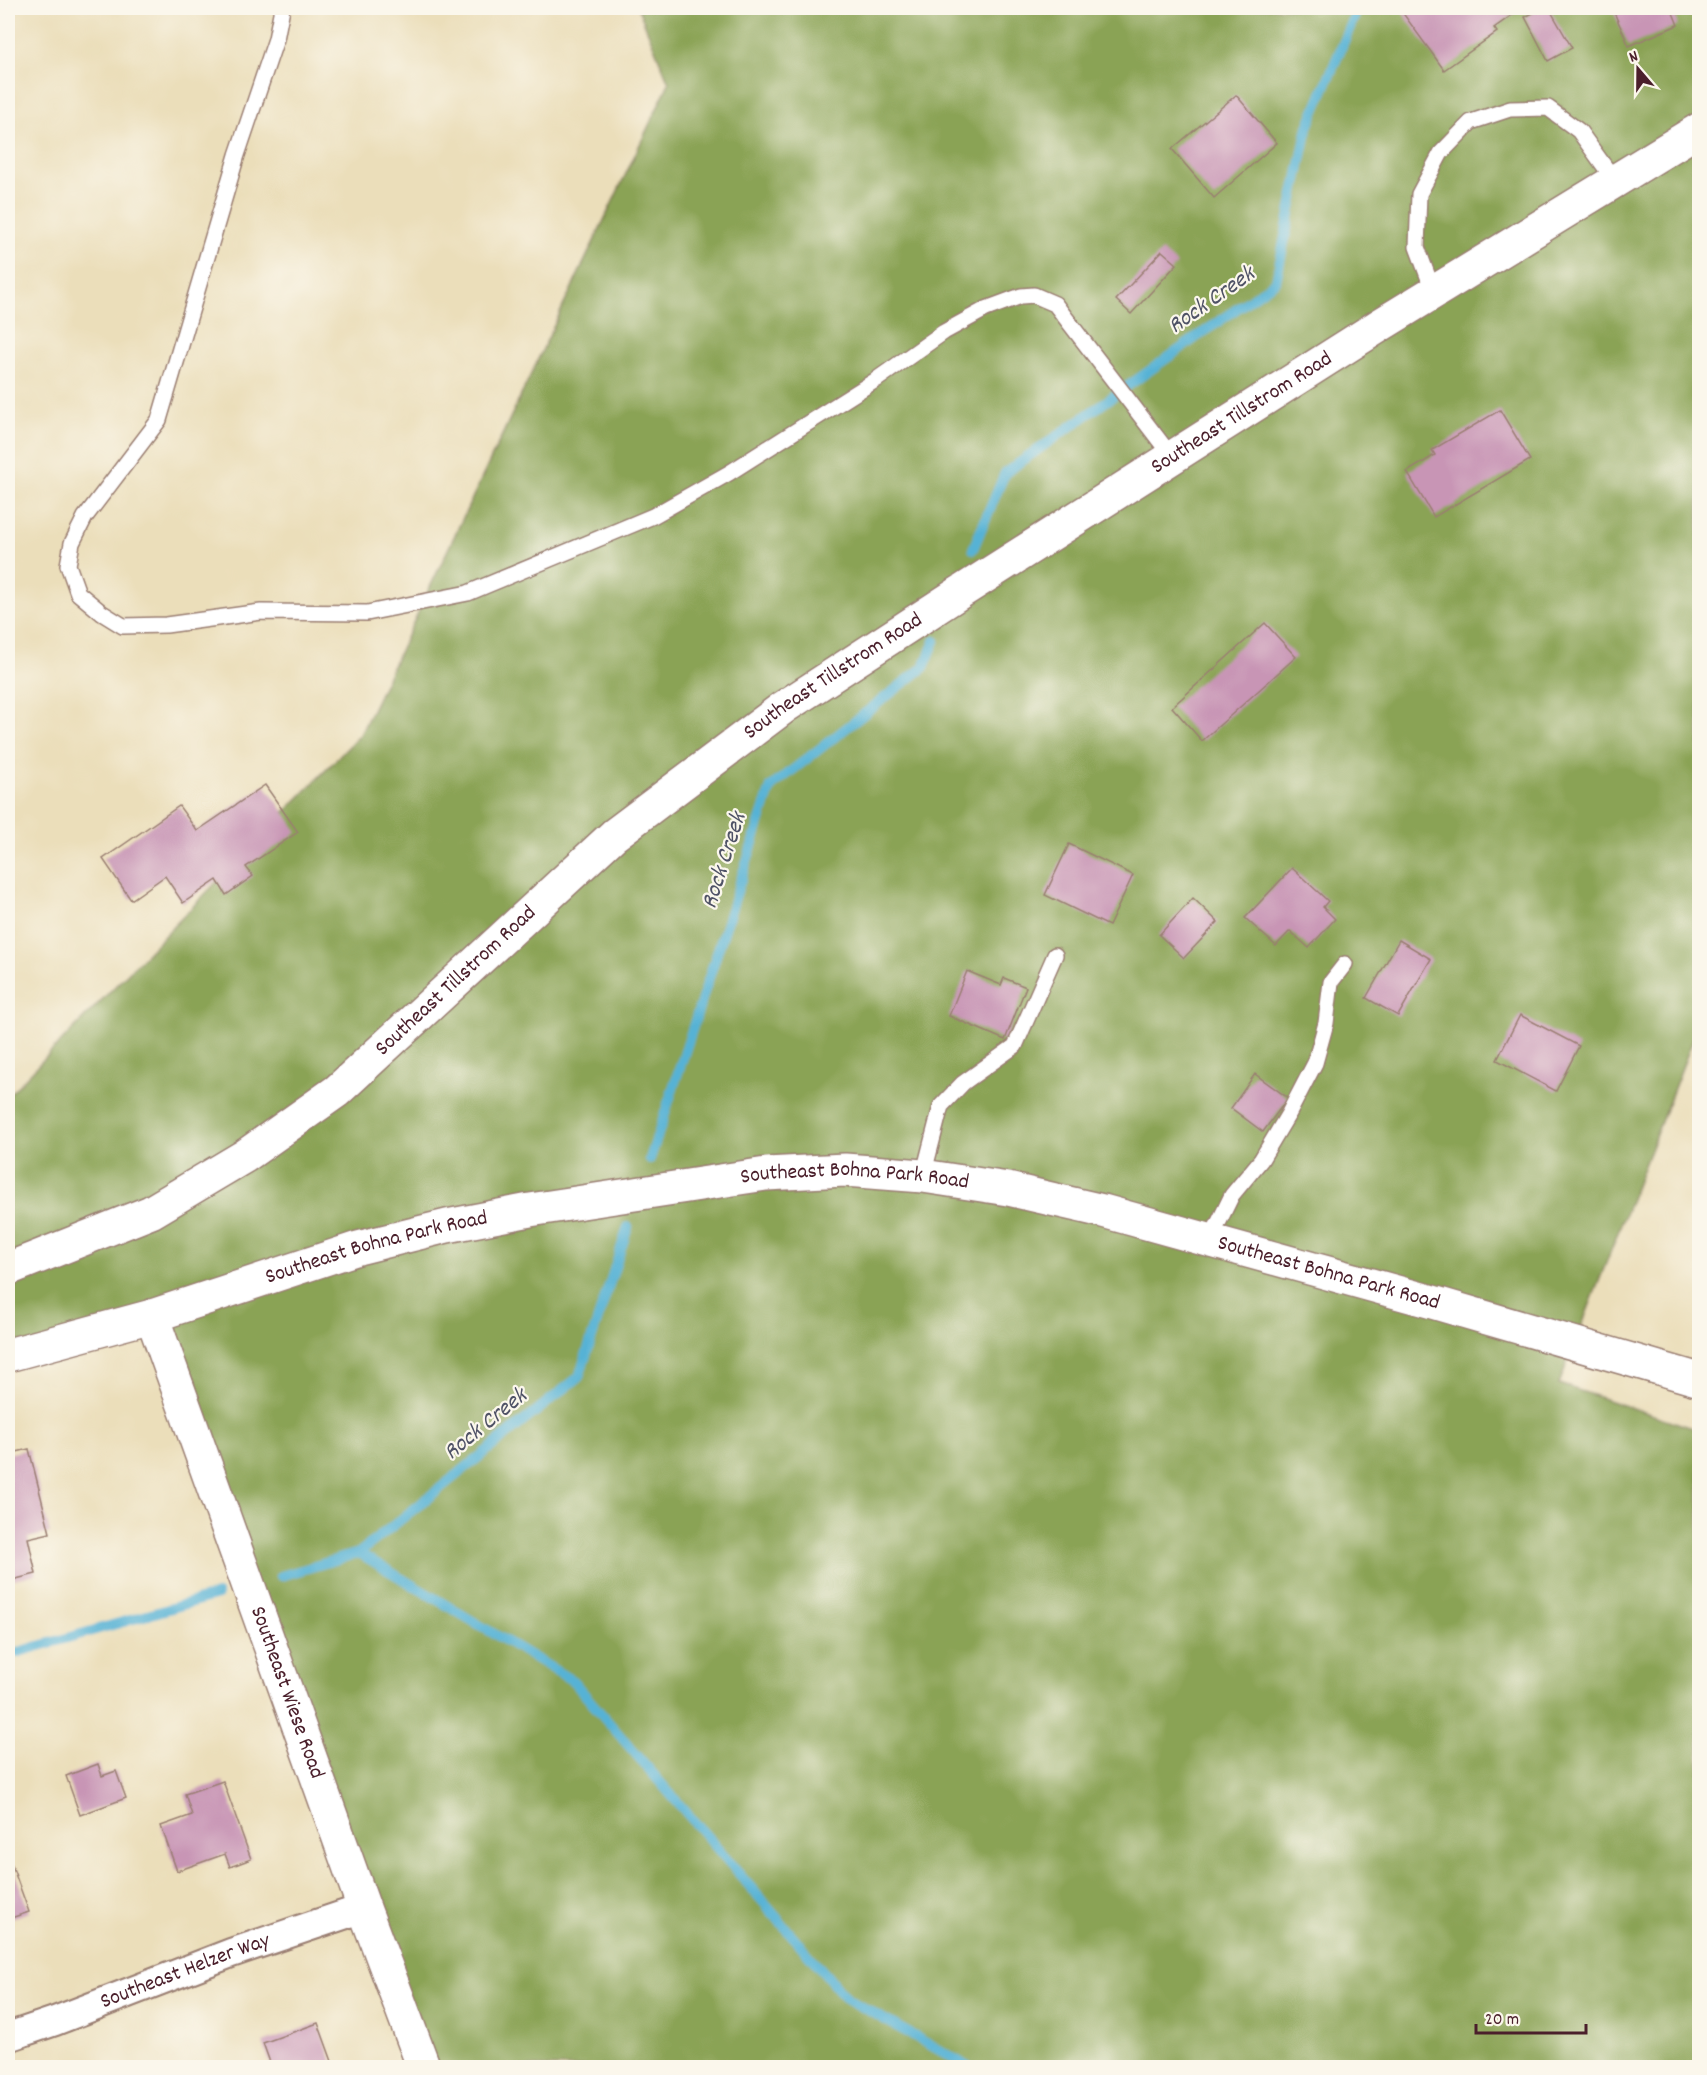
<svg xmlns="http://www.w3.org/2000/svg" width="1707" height="2075" font-family="Dekko,sans-serif">
<rect width="100%" height="100%" fill="#fbf7ec"/>
<filter id="ink" filterUnits="userSpaceOnUse"><feTurbulence type="fractalNoise" baseFrequency=".0167" numOctaves="2"/><feDisplacementMap in="SourceGraphic" scale="12" xChannelSelector="R" yChannelSelector="G"/><feConvolveMatrix kernelMatrix="1 2 1 2 8 2 1 2 1" color-interpolation-filters="sRGB"/></filter>
<filter id="wash" filterUnits="userSpaceOnUse"><feTurbulence type="fractalNoise" baseFrequency=".008" numOctaves="4" result="noise"/><feDisplacementMap in="SourceGraphic" scale="24" xChannelSelector="R" yChannelSelector="G"/><feGaussianBlur stdDeviation="1.35" result="paint"/><feColorMatrix in="noise" values="0 0 0 0 0 0 0 0 0 0 0 0 0 0 0 0 0 1.4 0 .05"/><feComposite in="paint" operator="in"/></filter>
<g filter="url(#wash)">
<rect width="100%" height="100%" fill="#ebdeba"/>
<polygon fill="#8aa354" stroke="#6a6140" stroke-width="1.5" points="638,8 1699,8 1699,1024 1559,1384 1699,1430 1699,2067 427,2067 152,1317 8,1355 8,1096 360,735 669,83"/>
<g fill="none" stroke-linecap="round" stroke-linejoin="round">
<g stroke="#57b2d5" stroke-width="10">
<polyline points="973,549 1005,473 1276,281 1308,127 1358,8"/>
<polyline points="650,1159 771,787 924,667 935,641"/>
<polyline points="359,1553 573,1681 846,1998 971,2068"/>
<polyline points="281,1576 359,1553 579,1377 628,1227"/>
<polyline points="8,1655 217,1595"/>
</g>
</g>
<g id="blocks">
<g fill="#c895b5">
<polygon points="1409,8 1522,8 1494,28 1497,32 1444,70 1402,12"/>
<polygon points="1542,8 1549,8 1572,48 1548,61 1525,17"/>
<polygon points="1612,8 1671,8 1678,25 1629,46"/>
<polygon points="1236,95 1277,143 1214,198 1172,149"/>
<polygon points="1162,251 1177,264 1131,314 1116,300"/>
<polygon points="1500,410 1530,460 1434,517 1407,472 1435,455 1432,450"/>
<polygon points="1265,623 1296,657 1202,741 1172,707"/>
<polygon points="265,785 298,832 246,867 253,876 226,895 217,880 183,903 165,876 131,900 103,859 179,806 197,831"/>
<polygon points="1069,844 1133,875 1109,926 1045,895"/>
<polygon points="1292,868 1328,901 1323,907 1335,919 1309,948 1290,931 1276,946 1245,918"/>
<polygon points="1193,898 1218,922 1184,958 1159,935"/>
<polygon points="1399,940 1431,959 1398,1016 1366,998"/>
<polygon points="967,971 1001,985 1004,978 1026,987 1005,1040 949,1016"/>
<polygon points="1520,1015 1579,1046 1556,1091 1497,1060"/>
<polygon points="1255,1074 1288,1098 1263,1132 1231,1108"/>
<polygon points="29,1449 50,1533 28,1538 36,1574 8,1581 8,1454"/>
<polygon points="98,1764 102,1776 116,1771 126,1798 80,1815 66,1776"/>
<polygon points="223,1781 251,1859 230,1867 225,1854 177,1871 161,1826 192,1815 185,1794"/>
<polygon points="10,1860 29,1912 8,1919 8,1861"/>
<polygon points="318,2023 333,2064 328,2065 329,2068 272,2068 263,2043"/>
</g>
</g>
</g>
<g filter="url(#ink)">
<use href="#blocks" fill-opacity="0" stroke="#9a7e72" stroke-width="1.5"/>
<g fill="none" stroke-linecap="round" stroke-linejoin="round">
<g stroke="#9a7e72" stroke-width="18">
<g id="service">
<polyline points="282,8 276,39 237,155 159,420 85,517 72,543 68,565 78,593 102,613 123,626 166,625 261,612 367,613 468,593 653,516 729,473 876,380 944,332 986,309 1021,296 1034,295 1055,304 1172,457"/>
<polyline points="1434,293 1417,247 1419,194 1441,153 1471,122 1510,109 1548,108 1579,131 1615,181"/>
<polyline points="923,1176 941,1106 963,1083 1015,1046 1055,955"/>
<polyline points="1210,1240 1232,1195 1261,1160 1289,1113 1315,1063 1326,1023 1331,982 1345,964"/>
</g>
</g>
<g stroke="#9a7e72" stroke-width="32">
<g id="minor">
<path id="s1" d="M8,2037L55,2021L231,1953L364,1908"/>
</g>
</g>
<g stroke="#9a7e72" stroke-width="36">
<g id="tertiary">
<path id="s2" d="M152,1316L364,1908L424,2068"/>
<path id="s3" d="M8,1355L152,1316L358,1248L447,1226L530,1210L766,1174L845,1170L923,1176L1008,1189L1103,1211L1429,1301L1700,1380"/>
</g>
</g>
<g stroke="#9a7e72" stroke-width="36">
<g id="secondary">
<path id="s4" d="M8,1269L151,1212L245,1156L337,1091L614,835L784,707L959,593L1382,324L1700,129"/>
</g>
</g>
<use href="#service" stroke="#fff" stroke-width="15"/>
<use href="#minor" stroke="#fff" stroke-width="28"/>
<use href="#tertiary" stroke="#fff" stroke-width="33"/>
<use href="#secondary" stroke="#fff" stroke-width="33"/>
</g>
</g>
<g text-anchor="middle" dominant-baseline="central" stroke-width="4.5" stroke-linejoin="round" paint-order="stroke">
<g font-size="22" fill="#4a1f2b" stroke="#fbf7ec">
<text stroke="none"><textPath href="#s4" startOffset="1510">Southeast Tillstrom Road</textPath></text>
<text stroke="none"><textPath href="#s4" startOffset="1024">Southeast Tillstrom Road</textPath></text>
<text stroke="none"><textPath href="#s4" startOffset="538">Southeast Tillstrom Road</textPath></text>
<text stroke="none"><textPath href="#s3" startOffset="870">Southeast Bohna Park Road</textPath></text>
<text stroke="none"><textPath href="#s3" startOffset="384">Southeast Bohna Park Road</textPath></text>
<text stroke="none"><textPath href="#s3" startOffset="1356">Southeast Bohna Park Road</textPath></text>
<text stroke="none"><textPath href="#s2" startOffset="400">Southeast Wiese Road</textPath></text>
<text stroke="none"><textPath href="#s1" startOffset="189">Southeast Helzer Way</textPath></text>
</g>
<g font-size="24" font-style="italic" fill="#4f5266" stroke="#fbf7ec">
<text transform="translate(1212 301) rotate(-35)">Rock Creek</text>
<text transform="translate(725 861) rotate(-72)">Rock Creek</text>
<text transform="translate(486 1425) rotate(-39)">Rock Creek</text>
</g>
</g>
<rect width="1707" height="2075" fill="none" stroke="#fbf7ec" stroke-width="30"/>
<g transform="translate(1638 69) rotate(340)" stroke="#fbf7ec" stroke-width="4.5" paint-order="stroke">
<path d="M0-4.5L10 22L0 15L-10 22Z" fill="#4a1f2b"/>
<text y="-9" font-size="16" font-weight="bold" text-anchor="middle" fill="#4a1f2b">N</text>
</g>
<path d="M1476 2024v9h110v-9" fill="none" stroke="#4a1f2b" stroke-width="3"/>
<text x="1485" y="2024" font-size="18" fill="#4a1f2b" stroke="#fbf7ec" stroke-width="4.5" paint-order="stroke">20 m</text>
</svg>
